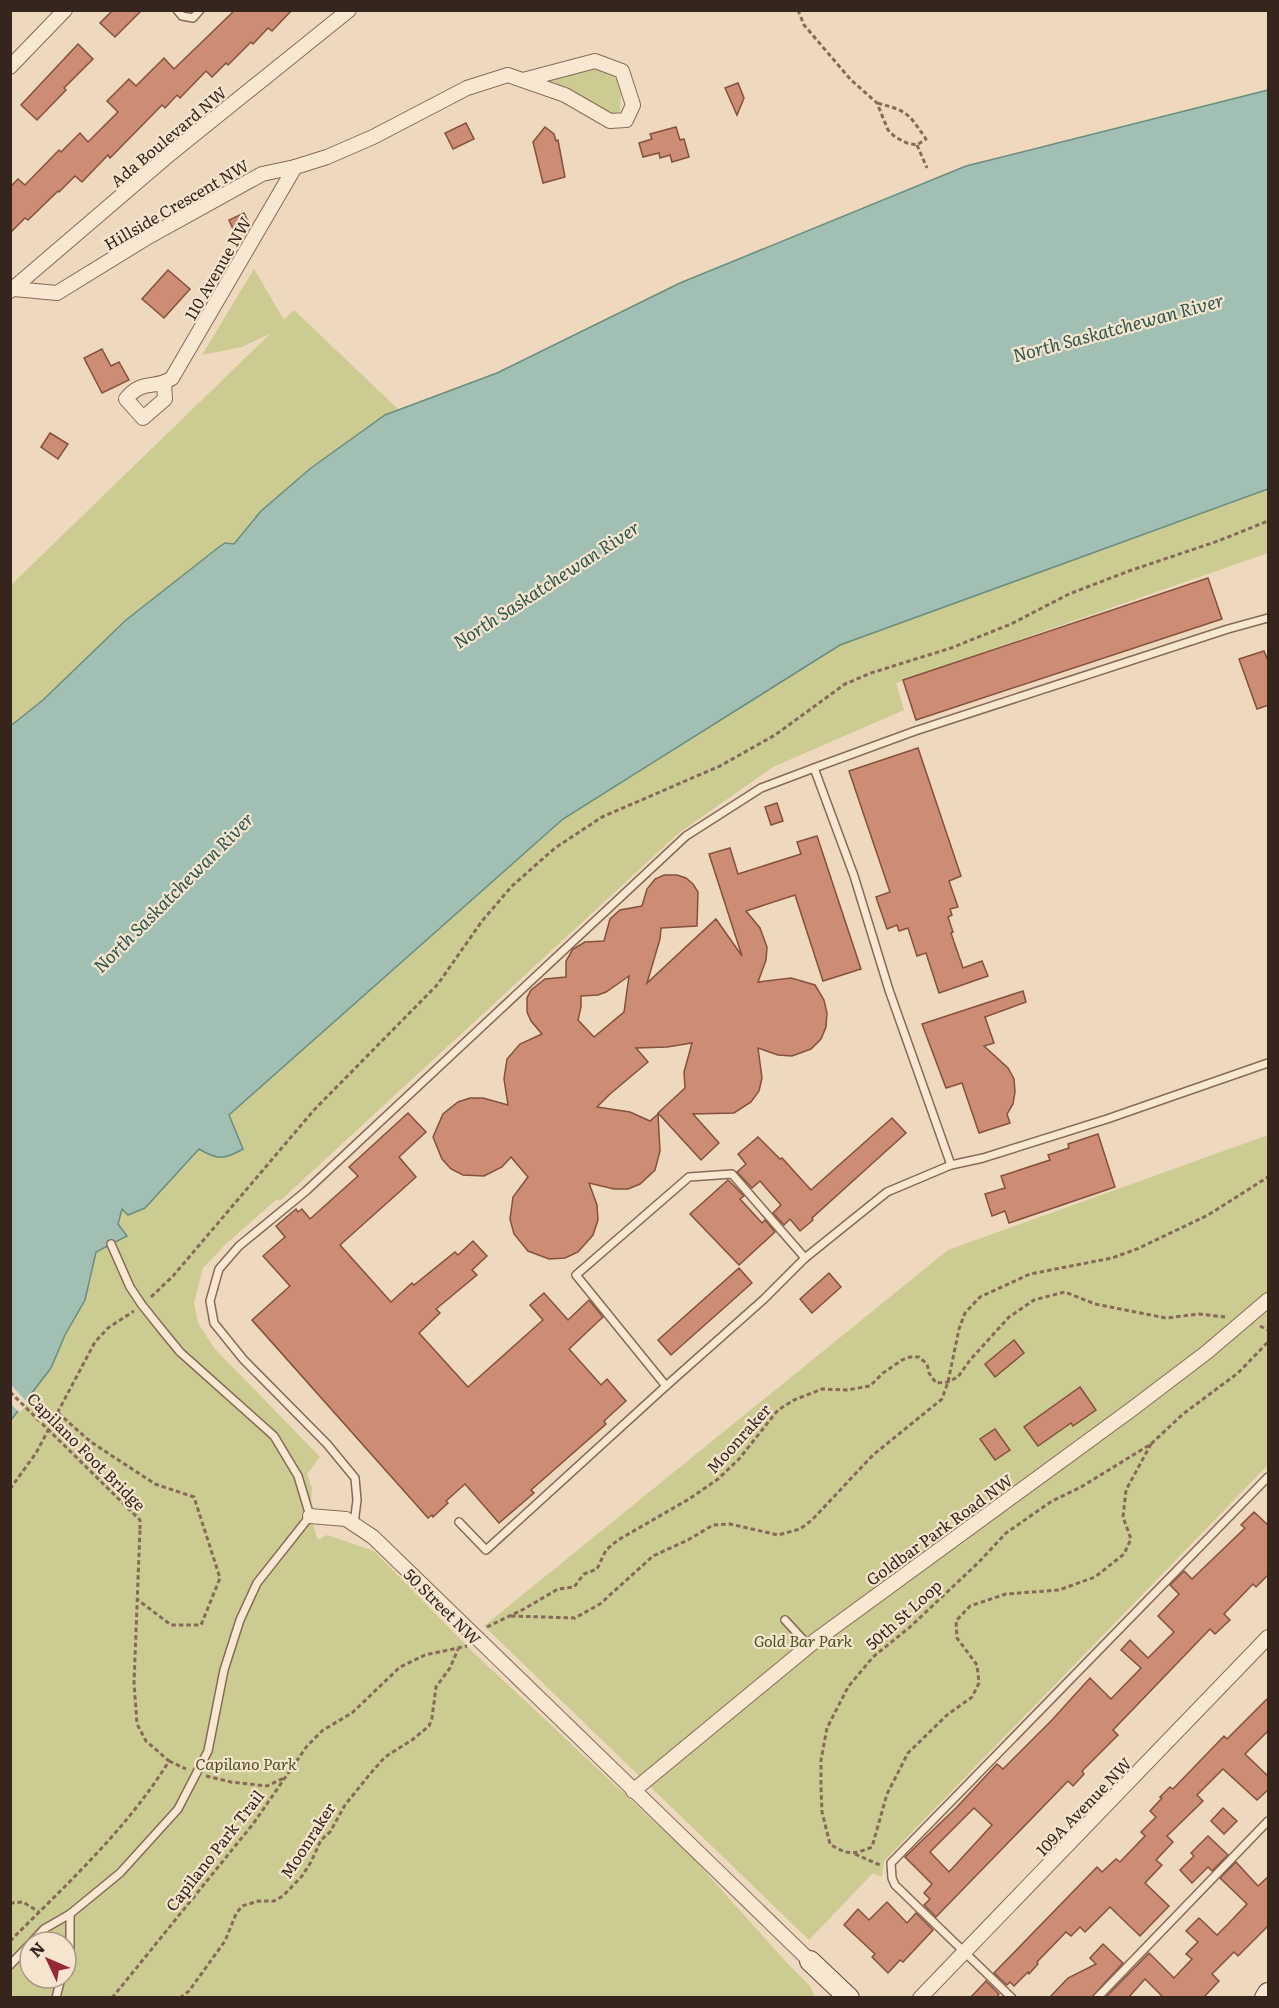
<svg xmlns="http://www.w3.org/2000/svg" width="1279" height="2008" font-family="Literata,serif">
<rect width="100%" height="100%" fill="#eed9be"/>
<g fill="#cccb92" fill-rule="evenodd">
<polygon points="594,67 615,76 621,91 620,112 614,114 543,78"/>
<polygon points="254,269 284,320 294,310 399,410 385,415 312,467 261,510 235,544 225,543 219,547 127,620 44,700 11,726 11,585 271,333 242,347 202,355"/>
<path d="M1268,489V553L896,683L904,710L773,767L679,833L280,1201L277,1199L227,1243L203,1268L194,1303L198,1323L215,1349L320,1457L307,1474L312,1488L310,1516L318,1540L327,1535L374,1551L474,1653L693,1858L787,1963L810,1986L815,1997L11,1998V1420L51,1368L65,1335L85,1300L96,1252L127,1236L118,1224L122,1208L165,1185L182,1169L199,1149C217,1160 224,1160 242,1148L228,1115L563,819L840,645ZM30,1942H66V1978H30Z"/>
<polygon points="1268,1135 1268,1465 884,1861 882,1877 873,1873 809,1940 484,1626 948,1250"/>
</g>
<path fill="#a2bfb3" stroke="#698d7f" stroke-width="1.5" d="M1268,90V489L840,645L563,819L229,1115L243,1149C224,1160 217,1160 199,1149L145,1208L128,1215L122,1209L118,1224L127,1236L96,1252L85,1300L65,1335L51,1368L11,1420L10,727L13,724L43,700L126,620L219,547L225,543L234,544L261,511L311,468L385,415L497,373L680,283L966,166Z"/>
<polygon fill="#eed9be" points="11,1385 28,1403 20,1413 11,1404"/>
<g fill="#cc8d74" stroke="#85503d" stroke-width="1.5" fill-rule="evenodd">
<polygon points="113,10 142,10 115,37 100,23"/>
<polygon points="235,10 292,10 272,31 268,28 253,44 251,42 228,65 226,63 212,77 206,71 180,98 177,95 165,108 162,105 110,158 108,155 82,182 75,176 59,192 58,191 28,220 25,218 10,233 10,187 18,179 25,185 59,150 61,152 80,133 88,142 118,112 107,101 129,79 136,86 164,58 174,69"/>
<polygon points="78,44 93,59 64,88 66,90 37,120 21,105"/>
<polygon points="738,83 744,98 737,115 725,88"/>
<polygon points="466,123 474,139 453,149 445,133"/>
<polygon points="545,127 554,134 556,141 558,140 565,177 543,183 533,142"/>
<polygon points="676,127 680,140 684,139 689,157 672,162 670,155 660,158 659,153 643,157 639,143 652,139 650,134"/>
<polygon points="244,213 249,224 234,231 229,220"/>
<polygon points="168,270 190,289 164,318 142,299"/>
<polygon points="102,349 111,366 119,362 129,380 102,393 84,358"/>
<polygon points="50,433 68,444 58,459 41,447"/>
<polygon points="1208,578 1222,619 916,720 903,680"/>
<polygon points="1264,651 1269,663 1269,705 1257,709 1239,659"/>
<polygon points="918,748 961,876 949,881 958,907 950,909 952,915 948,917 953,932 951,933 963,968 982,961 988,976 939,993 926,953 917,956 908,928 899,931 897,925 887,929 876,897 890,892 849,771"/>
<polygon points="777,803 783,821 771,825 765,807"/>
<path d="M817,836L861,969L823,981L795,895L746,911L760,928L767,947L766,960L758,982L791,978L815,985L824,1000L827,1013L826,1027L821,1039L811,1049L792,1056L778,1055L758,1048L762,1078L759,1091L751,1102L734,1113L693,1114L719,1143L701,1160L658,1113L685,1088L684,1072L692,1043L667,1047L636,1048L648,1062L610,1094L597,1107L630,1112L650,1121L658,1114L660,1151L655,1170L640,1184L628,1189H614L589,1183L597,1205L598,1220L593,1235L578,1252L565,1258L549,1259L528,1251L514,1234L510,1219L513,1197L528,1177L511,1157L502,1167L484,1176L463,1175L451,1169L442,1159L433,1137L443,1114L458,1102L470,1098H483L508,1105L504,1079L507,1059L520,1044L542,1034L531,1021L527,1012V998L531,990L545,979L566,977V961L573,949L585,942L604,941L610,919L620,910L642,906L647,889L655,879L664,875H677L686,878L693,884L698,892L697,926L661,928L660,939L647,983L716,919L742,956L709,854L730,848L738,874L801,854L797,842ZM629,976L624,1012L594,1037L578,1020L581,1007V996L598,995L606,992Z"/>
<polygon points="1023,991 1026,1002 985,1017 994,1043 984,1046 1008,1068 1014,1079 1015,1092 1013,1104 1007,1114 1010,1123 979,1133 962,1083 946,1088 922,1024"/>
<polygon points="408,1113 426,1132 399,1157 416,1177 340,1245 391,1302 412,1283 414,1285 455,1252 458,1255 473,1241 487,1256 472,1270 477,1275 436,1309 440,1313 419,1333 468,1387 543,1320 530,1305 544,1293 568,1320 589,1300 603,1317 569,1349 601,1385 607,1379 626,1401 604,1421 606,1424 531,1490 534,1493 499,1523 465,1484 446,1501 448,1503 433,1517 432,1515 428,1518 252,1320 290,1286 263,1256 285,1237 276,1226 296,1209 298,1212 302,1209 310,1219 358,1176 349,1167"/>
<polygon points="892,1118 906,1133 812,1218 813,1220 800,1231 790,1219 784,1225 773,1213 781,1205 760,1181 752,1188 737,1172 746,1164 738,1154 758,1137 780,1159 782,1158 811,1190"/>
<polygon points="1098,1134 1115,1187 1009,1223 1005,1211 992,1216 985,1194 1005,1188 1001,1176 1050,1160 1048,1155 1069,1148 1068,1144"/>
<polygon points="728,1180 744,1196 740,1199 762,1223 765,1220 775,1232 739,1265 690,1214"/>
<polygon points="739,1268 752,1283 671,1355 658,1340"/>
<polygon points="829,1273 841,1287 812,1313 800,1299"/>
<polygon points="1014,1340 1024,1353 995,1377 985,1364"/>
<polygon points="1080,1387 1096,1410 1073,1426 1071,1423 1038,1446 1024,1427"/>
<polygon points="995,1429 1010,1450 995,1460 980,1439"/>
<path d="M1254,1512L1269,1526V1574L1256,1587L1253,1584L1224,1614L1230,1620L1215,1634L1210,1629L1113,1730L1118,1735L1082,1771L1084,1774L1073,1786L1068,1781L936,1917L924,1905L930,1899L924,1893L932,1884L905,1857L957,1807L997,1764L1003,1769L1052,1720L1090,1678L1111,1699L1141,1668L1121,1650L1130,1640L1148,1658L1174,1632L1158,1616L1179,1594L1170,1585L1184,1571L1192,1579L1245,1528L1241,1525ZM974,1808L992,1825L949,1872L930,1852Z"/>
<polygon points="1269,1697 1269,1730 1245,1754 1269,1777 1269,1789 1257,1800 1223,1769 1197,1795 1203,1801 1167,1836 1173,1842 1156,1860 1162,1865 1145,1883 1169,1906 1140,1936 1110,1907 1085,1932 1080,1927 1071,1936 1066,1932 1037,1962 1038,1964 1029,1974 1028,1972 1014,1986 1010,1982 1007,1985 994,1973 1097,1867 1102,1872 1116,1859 1120,1862 1145,1836 1141,1832 1156,1817 1150,1811 1162,1798 1160,1797 1170,1787 1173,1789 1224,1736 1227,1739"/>
<polygon points="1223,1808 1237,1821 1224,1834 1211,1821"/>
<polygon points="1208,1836 1228,1855 1212,1871 1208,1867 1192,1883 1180,1870 1194,1856 1191,1853"/>
<polygon points="1236,1862 1258,1886 1269,1876 1269,1925 1238,1956 1234,1952 1212,1974 1219,1981 1203,1998 1164,1998 1145,1979 1128,1998 1105,1998 1149,1953 1174,1978 1192,1959 1186,1954 1198,1942 1186,1931 1199,1918 1217,1935 1229,1923 1247,1904 1220,1878"/>
<polygon points="887,1902 907,1923 916,1913 933,1930 903,1962 900,1960 888,1973 872,1957 875,1954 844,1925 858,1909 869,1920"/>
<polygon points="1103,1944 1123,1963 1091,1998 1049,1998 1068,1978 1096,1964 1090,1958"/>
<polygon points="986,1981 999,1994 996,1998 970,1998"/>
</g>
<g fill="none" stroke-linecap="round" stroke-linejoin="round">
<g stroke="#866a57" stroke-width="10">
<g id="lane">
<polyline points="177,10 182,16 193,18 200,10"/>
<polyline points="814,768 915,731 1228,629 1268,618"/>
<polyline points="666,1386 576,1275 689,1177 732,1174 805,1258"/>
<polyline points="459,1522 486,1550 666,1386 764,1299 805,1258 887,1192 951,1165 983,1158 1107,1119 1268,1063"/>
<polyline points="354,1524 357,1500 355,1478 327,1444 243,1359 214,1323 210,1301 219,1269 239,1246 306,1191 686,836 761,788 814,768 854,876 889,990 951,1165"/>
<polyline points="785,1620 809,1646"/>
<polyline points="32,1942 44,1929 70,1914 120,1873 178,1809 208,1751 224,1670 240,1620 257,1583 310,1516 298,1476 274,1436 180,1352 162,1330 142,1305 130,1287 111,1244"/>
<polyline points="66,1962 70,1948 70,1914"/>
<polyline points="10,1965 30,1944"/>
<polyline points="56,1998 61,1978"/>
<polyline points="1012,1998 895,1885 892,1878 891,1863 1268,1477"/>
<polyline points="1097,1998 1268,1821"/>
</g>
</g>
<g stroke="#866a57" stroke-width="16">
<g id="street">
<polyline points="10,67 65,10"/>
<polyline points="14,289 57,293 148,237 262,174 295,167 327,157 373,137 467,88 508,75 565,95 610,121 626,120 633,105 622,71 595,61 523,80"/>
<polyline points="10,291 170,154 349,10"/>
<path d="M164,384L165,399L143,418L126,399C143,378 156,390 172,378L295,167"/>
<polyline points="310,1516 346,1519 373,1537 810,1961"/>
<polyline points="633,1791 816,1640 1132,1409 1207,1352 1268,1300"/>
<polyline points="920,1998 1268,1637"/>
</g>
</g>
<g stroke="#684b3a" stroke-width="22">
<g id="secondary">
<polyline points="810,1961 849,1998"/>
<polyline points="1265,1998 1268,1993"/>
</g>
</g>
<g stroke="#866a57" stroke-width="3" stroke-dasharray="4.5 3" stroke-linecap="butt">
<path d="M798,10L804,25L851,80L877,103L888,130L895,137L907,143L917,145L926,139C908,113 908,111 877,103"/>
<polyline points="917,145 927,168"/>
<polyline points="151,1297 173,1276 314,1110 438,984 482,921 512,886 555,848 602,817 720,766 775,735 845,684 871,673 951,648 1011,624 1069,594 1129,571 1218,541 1268,521"/>
<polyline points="1260,1326 1268,1330"/>
<polyline points="58,1413 91,1442 155,1484 194,1497 220,1578 201,1625 171,1625 138,1600"/>
<path d="M1151,1444L1126,1490L1123,1517L1131,1539L1124,1554L1095,1577L1059,1590L1006,1594L970,1606L956,1621L957,1638L977,1665L979,1683L972,1697L947,1715L908,1753L887,1794L872,1847C853,1855 847,1855 830,1844L822,1812L821,1788V1760L827,1728L848,1687L873,1657L910,1627L979,1562L1006,1533L1052,1501L1081,1487L1151,1444L1183,1414L1238,1373L1268,1342"/>
<polyline points="10,1489 36,1453 95,1342 108,1328 134,1311"/>
<polyline points="511,1616 575,1618 600,1604 653,1556 688,1540 713,1525 730,1524 778,1535 800,1529 812,1520 873,1455 942,1399 948,1382 959,1329 965,1313 980,1297 1030,1274 1112,1258 1137,1249 1208,1215 1268,1177"/>
<polyline points="487,1627 524,1609 558,1589 574,1587 584,1574 597,1569 606,1550 618,1540 689,1499 718,1479 739,1459 778,1410 794,1400 822,1389 847,1390 870,1386 883,1373 902,1360 910,1357 919,1357 927,1364 929,1373 936,1383 948,1382 958,1377 970,1360 1009,1317 1034,1300 1065,1292 1095,1304 1166,1318 1199,1314 1225,1317"/>
<polyline points="169,1761 186,1769"/>
<polyline points="206,1776 231,1782 267,1786 284,1778"/>
<polyline points="855,1854 882,1866"/>
<polyline points="10,1903 23,1902 39,1912"/>
<path d="M10,1941C65,1886 128,1828 169,1761L146,1741L137,1724L134,1683L140,1529"/>
<polyline points="112,1998 253,1824 307,1746 323,1730 352,1713 400,1667 425,1655 467,1646"/>
<polyline points="180,1998 189,1991 225,1941 236,1914 242,1906 259,1901 274,1901 283,1896 302,1876 311,1862 321,1840 330,1832 345,1805 370,1774 385,1757 412,1740 429,1726 432,1718 436,1687 450,1668 458,1649"/>
</g>
<use href="#lane" stroke="#f9e8d1" stroke-width="7"/>
<use href="#street" stroke="#f9e8d1" stroke-width="14"/>
<use href="#secondary" stroke="#f9e8d1" stroke-width="20"/>
<polyline stroke="#866a57" stroke-width="3" stroke-dasharray="4.5 3" stroke-linecap="butt" points="10,1392 140,1520 140,1529"/>
</g>
<g text-anchor="middle" dominant-baseline="central" stroke-width="4.5" stroke-linejoin="round" paint-order="stroke">
<g font-size="16" fill="#35251c" stroke="#f5e5ce">
<text transform="translate(168 136) rotate(-40)">Ada Boulevard NW</text>
<text transform="translate(176 204) rotate(-30)">Hillside Crescent NW</text>
<text transform="translate(217 268) rotate(-60)">110 Avenue NW</text>
<text transform="translate(738 1438) rotate(-48)">Moonraker</text>
<text transform="translate(87 1451) rotate(45)">Capilano Foot Bridge</text>
<text transform="translate(939 1529) rotate(-36)">Goldbar Park Road NW</text>
<text transform="translate(443 1606) rotate(45)">50 Street NW</text>
<text transform="translate(903 1614) rotate(-42)">50th St Loop</text>
<text transform="translate(1083 1806) rotate(-46)">109A Avenue NW</text>
<text transform="translate(307 1840) rotate(-57)">Moonraker</text>
<text transform="translate(214 1850) rotate(-52)">Capilano Park Trail</text>
</g>
<g font-size="16" font-style="italic" fill="#4c5222" stroke="#f5e5ce">
<text x="803" y="1640">Gold Bar Park</text>
<text x="246" y="1763">Capilano Park</text>
</g>
<g font-size="18" font-style="italic" fill="#2b554d" stroke="#f5e5ce">
<text transform="translate(1118 327) rotate(-15)">North Saskatchewan River</text>
<text transform="translate(546 584) rotate(-33)">North Saskatchewan River</text>
<text transform="translate(173 892) rotate(-45)">North Saskatchewan River</text>
</g>
</g>
<rect width="1279" height="2008" fill="none" stroke="#35251c" stroke-width="24"/>
<g transform="translate(48 1960) rotate(314)"><circle r="28" fill="#f5e5ce" stroke="#a89887" stroke-width="1.5"/>
<path d="M0-4.5L10 22L0 15L-10 22Z" fill="#952736"/>
<text y="-9" font-size="16" font-weight="bold" text-anchor="middle" fill="#35251c">N</text>
</g>
</svg>
